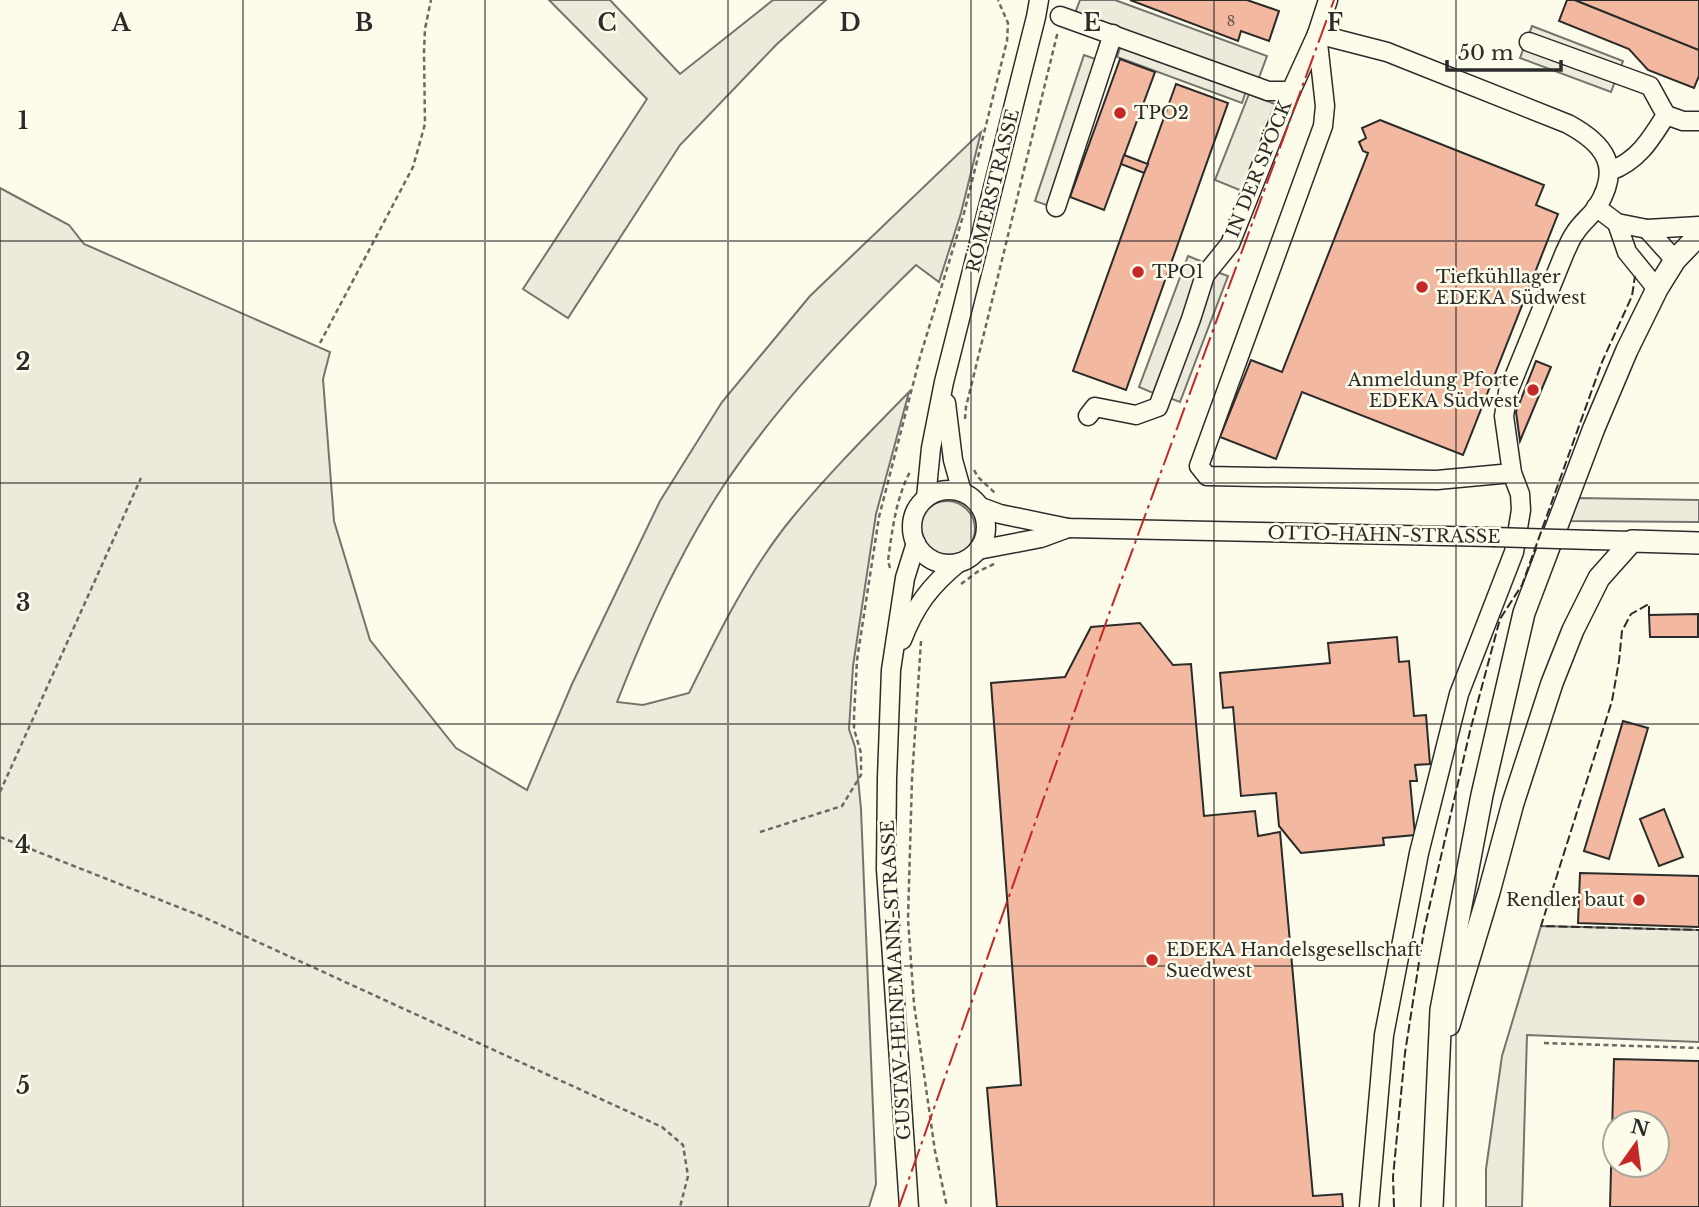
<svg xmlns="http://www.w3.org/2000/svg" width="1699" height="1207" font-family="'Libre Baskerville',serif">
<rect width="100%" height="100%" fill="#fdfbea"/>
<g fill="#ecebdb" stroke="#74746e" stroke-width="2">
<polygon points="549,0 610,0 680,74 773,0 826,0 777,44 680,145 568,318 523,289 647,99"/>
<path d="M981,132L961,213L939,282L916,265C847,332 780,402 726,482C680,551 647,626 617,702L643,705L689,693C718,634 750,569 792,518C828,474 869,433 909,392L876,514L853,666L849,729L855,747L861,809L876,1184L869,1207H0V188L69,225L84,244L330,352L323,379L334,521L370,640L456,748L527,790L572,684L660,501L722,402L810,296Z"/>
<polygon points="1579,498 1699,500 1699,522 1568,521"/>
<circle cx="947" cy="529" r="28"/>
<polygon points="1541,926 1699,930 1699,1042 1527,1035 1522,1207 1486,1207 1486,1169 1502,1056"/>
</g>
<g fill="#eceadb" stroke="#74746e" stroke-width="2">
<polygon points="1080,0 1115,0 1267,56 1257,83 1074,16"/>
<polygon points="1532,26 1623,61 1611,92 1520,58"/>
<polygon points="1121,45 1246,91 1242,103 1117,57"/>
<polygon points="1084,55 1101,61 1052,207 1035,201"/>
<polygon points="1249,94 1275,104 1242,191 1215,180"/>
<polygon points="1188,256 1203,262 1153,393 1139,387"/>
<polygon points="1214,271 1228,276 1180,402 1167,397"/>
</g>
<g fill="#f2b8a0" stroke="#2b2b2b" stroke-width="2" fill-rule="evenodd">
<polygon points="1130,0 1247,0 1279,11 1269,41 1241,31 1238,41"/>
<polygon points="1567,0 1575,0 1699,50 1699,76 1694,88 1648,70 1629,49 1559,21"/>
<polygon points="1575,0 1699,0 1699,50"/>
<polygon points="1120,59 1155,72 1104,210 1070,197"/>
<polygon points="1176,84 1228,103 1126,390 1073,371"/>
<polygon points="1380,120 1544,185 1536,205 1558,214 1463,455 1302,392 1276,459 1220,437 1251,360 1282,372 1368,153 1363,151 1359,142 1366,138 1362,128"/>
<polygon points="1124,155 1148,164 1144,173 1121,164"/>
<polygon points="1536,361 1551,367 1520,441 1516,412"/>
<polygon points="1698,614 1698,637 1650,637 1649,615"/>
<polygon points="1140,623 1173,665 1191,664 1204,816 1255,811 1258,836 1280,832 1313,1196 1342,1194 1343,1207 997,1207 987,1088 1021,1085 991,683 1065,677 1091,627"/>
<polygon points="1397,637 1399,662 1409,661 1414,716 1426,715 1430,764 1415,765 1417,781 1410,781 1415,835 1383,838 1384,845 1301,853 1279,826 1276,793 1241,796 1233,707 1223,708 1220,673 1330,663 1328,643"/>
<polygon points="1623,721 1648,728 1609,859 1584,851"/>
<polygon points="1664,809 1683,857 1659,866 1640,819"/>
<polygon points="1580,873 1699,876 1699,927 1578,923"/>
<path d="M1614,1059L1699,1061V1207H1610ZM1615,1123H1657V1165H1615Z"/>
</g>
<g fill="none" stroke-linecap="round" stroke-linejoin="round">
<g stroke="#2b2b2b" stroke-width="21">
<g id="minor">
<polyline points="1060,16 1268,91 1291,91 1317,34 1328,0"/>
<path d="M1317,34L1387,52L1568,124C1605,144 1622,167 1597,207C1591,216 1581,223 1575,233C1571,238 1568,246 1565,252L1508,392L1504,416L1512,473L1520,494L1521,510L1514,552L1459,694L1419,853L1384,1035L1369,1207"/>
<polyline points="1317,34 1325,106 1323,126 1199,466 1207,476 1437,480 1512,473"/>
<path d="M1529,42L1650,86L1666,115C1651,139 1638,161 1610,171"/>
<polyline points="1666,115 1683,121 1699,121"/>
<polyline points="1056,207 1113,34"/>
<polyline points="1596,207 1617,223 1647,229 1699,226"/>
<polyline points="1617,223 1627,252 1657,289"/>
<polyline points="1647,229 1675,260"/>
<polyline points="946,403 953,460 962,492"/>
<polyline points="1088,416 1095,407 1136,415 1158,407 1191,319 1205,275 1230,244 1291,91"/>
<circle cx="949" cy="527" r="37"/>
<polyline points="926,498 931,448 944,382 1036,17 1039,0"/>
<polyline points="981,507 1000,514 1068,528 1493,537"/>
<polyline points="1593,540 1632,541"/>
<polyline points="978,550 1041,538 1068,528"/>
<path d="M902,640C915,606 930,586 958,563"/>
<polyline points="909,1207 886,869 887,778 891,670 905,578 916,543"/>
</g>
</g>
<g stroke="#2b2b2b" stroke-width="24">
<g id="major">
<polyline points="1449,1025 1489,892 1513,803 1552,683 1573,630 1599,578 1632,541 1699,543"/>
<polyline points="1432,1207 1441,1010 1482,795 1524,613 1594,428 1627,350 1657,289 1675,260 1699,235"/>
</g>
</g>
<g stroke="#6a6964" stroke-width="2.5" stroke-dasharray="5 3.5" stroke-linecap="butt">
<polyline points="320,343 413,167 425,124 424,52 425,29 431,0"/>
<polyline points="965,419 966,407 1058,31"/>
<polyline points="974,470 978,477 995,493"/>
<path d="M890,568L888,561C892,531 896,497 911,470"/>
<polyline points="961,584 977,572 994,564"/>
<polyline points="921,641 912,779 908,919 914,1004 935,1151 947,1207"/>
<polyline points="0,792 141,478"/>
<polyline points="760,832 842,806 861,775 861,753 854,729 854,716 857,660 879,517 920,357 964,213 1007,41 1008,23 998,0"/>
<polyline points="0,837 201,916 662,1127 683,1145 688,1176 680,1207"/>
<polyline points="1544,1043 1699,1048"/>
</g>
<use href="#minor" stroke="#fdfbea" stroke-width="18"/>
<use href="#major" stroke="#fdfbea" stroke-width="21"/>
<g stroke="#2b2b2b" stroke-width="21" stroke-linecap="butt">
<polyline id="minor-bridge" points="1493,537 1593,540"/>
</g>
<use href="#minor-bridge" stroke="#fdfbea" stroke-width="18"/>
<g stroke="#2b2b2b" stroke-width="2" stroke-dasharray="9 3.5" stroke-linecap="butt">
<polyline points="1649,615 1649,604 1631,614 1622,631 1619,661 1612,701 1541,926 1699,930"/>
<polyline points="1394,1207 1393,1177 1405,1053 1424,930 1470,731 1500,619 1522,585 1602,362 1632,296 1635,276"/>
</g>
<polyline stroke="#c62828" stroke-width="2" stroke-dasharray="24 5 3.5 5" stroke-linecap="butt" points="899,1207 1109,614 1334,0"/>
</g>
<path fill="none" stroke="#2b2b2b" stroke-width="2" stroke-opacity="0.55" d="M243,0V1207M485,0V1207M728,0V1207M971,0V1207M1214,0V1207M1456,0V1207M0,241H1699M0,483H1699M0,724H1699M0,966H1699"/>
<g fill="#c62828" stroke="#fdfbea" stroke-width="2.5">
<circle cx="1120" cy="113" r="7"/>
<circle cx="1138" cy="272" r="7"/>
<circle cx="1422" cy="287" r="7"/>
<circle cx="1533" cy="390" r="7"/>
<circle cx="1639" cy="900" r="7"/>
<circle cx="1152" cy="960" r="7"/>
</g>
<g text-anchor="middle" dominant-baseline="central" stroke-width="5" stroke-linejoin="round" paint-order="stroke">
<g font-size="14" fill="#5d4e48">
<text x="1231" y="21">8</text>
</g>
<g font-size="18" fill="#2b2b2b" stroke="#fdfbea" text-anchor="start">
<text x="1134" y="113">TPO2</text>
<text x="1152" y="272">TPO1</text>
<text x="1436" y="277">Tiefkühllager<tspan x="1436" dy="21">EDEKA Südwest</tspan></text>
<text x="1519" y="380" text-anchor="end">Anmeldung Pforte<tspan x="1519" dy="21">EDEKA Südwest</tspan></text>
<text x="1625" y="900" text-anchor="end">Rendler baut</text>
<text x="1166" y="950">EDEKA Handelsgesellschaft<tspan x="1166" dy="21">Suedwest</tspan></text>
</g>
<g font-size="18" fill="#2b2b2b" stroke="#fdfbea">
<text transform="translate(1259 169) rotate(-68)">IN DER SPÖCK</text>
<text transform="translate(993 191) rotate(-76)">RÖMERSTRASSE</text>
<text transform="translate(1384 535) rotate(1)">OTTO-HAHN-STRASSE</text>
<text transform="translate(896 980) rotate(-93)">GUSTAV-HEINEMANN-STRASSE</text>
</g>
</g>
<g font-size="23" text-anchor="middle" font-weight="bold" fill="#2b2b2b" stroke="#fdfbea" stroke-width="5" stroke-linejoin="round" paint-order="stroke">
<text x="121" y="31">A</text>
<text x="364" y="31">B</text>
<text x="607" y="31">C</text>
<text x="850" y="31">D</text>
<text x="1092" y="31">E</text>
<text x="1335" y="31">F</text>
<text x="23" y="129">1</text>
<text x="23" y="370">2</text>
<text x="23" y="611">3</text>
<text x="23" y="853">4</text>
<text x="23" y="1094">5</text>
</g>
<g transform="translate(1636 1144) rotate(14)"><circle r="33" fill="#fdfbea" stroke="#a9a89e" stroke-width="2"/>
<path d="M0-5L12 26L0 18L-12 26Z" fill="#c62828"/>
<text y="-10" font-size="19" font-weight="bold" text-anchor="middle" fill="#2b2b2b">N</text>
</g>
<path d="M1447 60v10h114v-10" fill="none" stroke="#2b2b2b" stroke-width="3.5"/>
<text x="1458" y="60" font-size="21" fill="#2b2b2b" stroke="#fdfbea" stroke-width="5" paint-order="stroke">50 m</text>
</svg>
